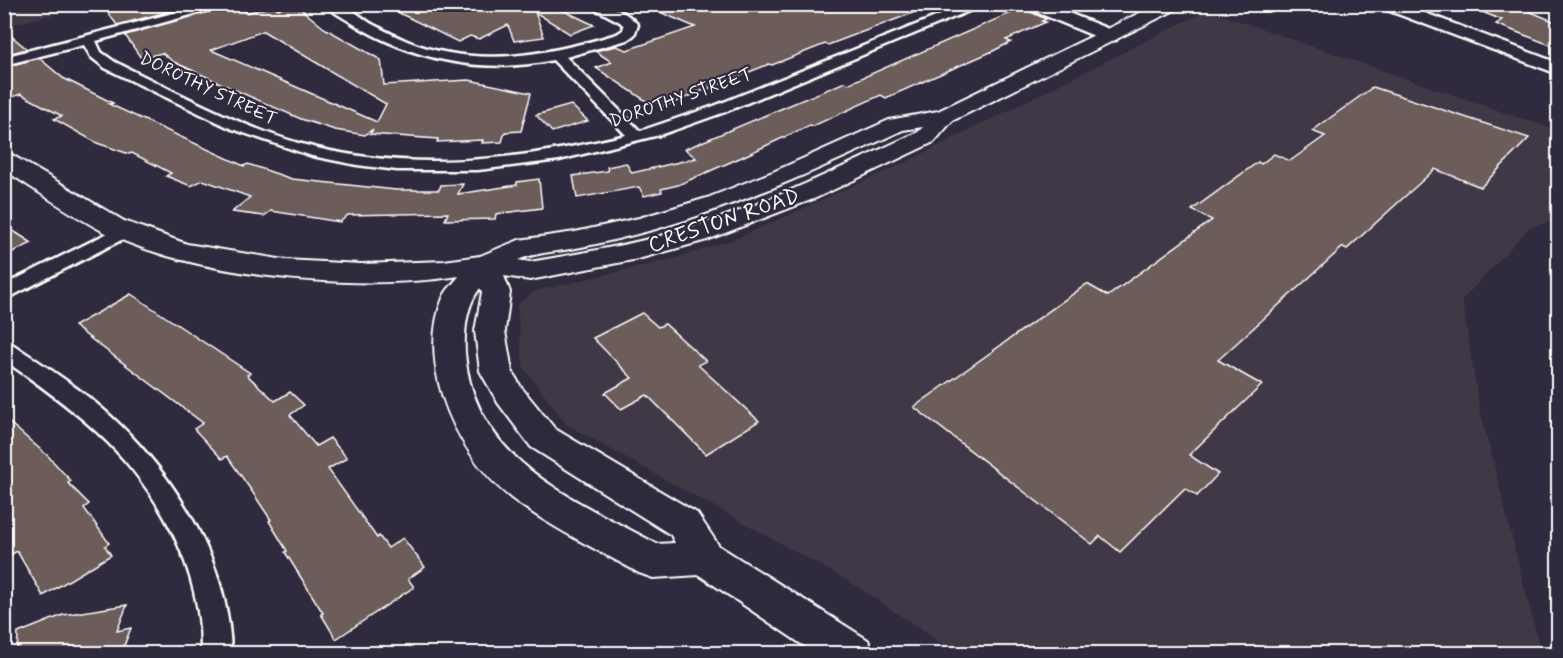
<svg xmlns="http://www.w3.org/2000/svg" width="1563" height="658" font-family="Mynerve,sans-serif">
<rect width="100%" height="100%" fill="#2f2a3d"/>
<filter id="ink" filterUnits="userSpaceOnUse"><feTurbulence type="fractalNoise" baseFrequency=".0167" numOctaves="2"/><feDisplacementMap in="SourceGraphic" scale="12" xChannelSelector="R" yChannelSelector="G"/><feConvolveMatrix kernelMatrix="1 2 1 2 8 2 1 2 1" color-interpolation-filters="sRGB"/></filter>
<g filter="url(#ink)">
<g fill="#413946">
<polygon points="5,4 94,4 94,5 5,26"/>
<polygon points="1207,10 1558,131 1558,219 1529,228 1462,300 1479,406 1541,653 956,653 852,583 567,425 523,367 517,305 535,291 673,259 738,238 906,162"/>
</g>
<g fill="#6c5c5a" stroke="#fff" stroke-width="1.5" fill-rule="evenodd">
<polygon points="124,4 197,4 117,25 105,9"/>
<path d="M233,4H243L245,13L274,6L278,9L296,5L324,28L381,60L384,85L469,80L531,93L521,131L505,132L502,142L482,143L483,140L437,142L438,139L370,134L373,129L365,135L335,130L301,119L242,93L174,62L162,53L141,58L125,35ZM263,31L386,104L377,122L211,50Z"/>
<polygon points="381,4 550,4 594,25 570,34 535,12 544,37 514,41 508,25 479,39 470,36 458,42"/>
<polygon points="641,4 930,4 931,6 828,45 825,44 772,65 769,64 663,107 655,101 649,103 596,68 612,62 595,51 616,46 627,50 695,27"/>
<polygon points="1511,4 1558,23 1558,48 1496,24 1502,20 1465,5"/>
<polygon points="1022,8 1046,19 1042,21 1046,22 1006,40 1011,42 993,51 886,98 881,95 813,126 810,125 742,157 678,185 661,189 662,192 644,196 639,187 577,198 573,176 608,171 607,167 626,163 632,173 696,158 685,149 845,82 848,84"/>
<polygon points="4,30 27,49 4,55"/>
<polygon points="39,58 63,78 113,103 109,104 244,166 248,164 292,179 396,190 439,190 441,185 463,184 458,194 517,185 517,182 539,179 542,208 496,214 495,219 445,220 448,213 348,215 340,222 271,211 264,216 232,212 250,197 203,180 191,186 166,176 171,173 132,153 129,154 97,143 54,119 62,116 21,94 4,100 4,67"/>
<polygon points="1373,87 1529,138 1481,187 1435,169 1347,249 1343,247 1218,360 1262,385 1189,455 1218,474 1197,496 1185,488 1120,552 1100,536 1092,544 914,407 1087,284 1108,296 1212,220 1192,210 1258,162 1261,164 1274,154 1290,161 1325,136 1312,131"/>
<polygon points="571,105 588,121 552,132 536,115"/>
<polygon points="4,225 32,243 4,256"/>
<polygon points="131,294 250,373 247,375 275,401 290,392 304,405 290,415 316,446 330,438 347,458 328,469 377,538 379,536 388,548 403,538 425,567 408,579 414,587 336,639 321,614 323,613 285,552 287,551 269,521 271,520 251,490 227,456 222,459 194,429 203,423 74,326"/>
<polygon points="642,313 658,327 665,324 706,361 698,365 759,421 706,454 647,395 621,409 605,393 632,378 593,338"/>
<polygon points="4,418 48,456 71,481 68,483 89,504 84,508 109,543 105,546 111,555 43,596 17,551 12,554 4,546"/>
<polygon points="127,605 117,631 131,628 123,648 118,649 116,654 17,654 18,633 63,615"/>
</g>
<g fill="none" stroke-linecap="round" stroke-linejoin="round">
<g stroke="#fff" stroke-width="5">
<g id="minor">
<path d="M208,4H231L96,41L101,52L115,62C175,91 234,124 298,143C405,174 520,161 626,135L553,60C484,75 412,60 352,23C343,17 332,12 325,4C329,4 335,4 339,4C349,6 361,17 370,23C382,29 395,36 407,41C477,69 548,55 617,34L623,30L624,26L620,22L586,4C605,4 625,9 638,25L634,35L627,40L566,57L640,131L714,106L968,4H986L725,112L663,134L559,160L478,170H397L357,165L312,156L232,129L105,68L91,57L84,45L4,65V57Z"/>
<polygon points="126,224 133,226 135,230 133,234 4,300 4,285"/>
<path d="M4,342L12,344C48,368 86,392 117,422C179,481 230,567 231,654H201C203,571 158,488 98,433C69,406 37,383 4,360Z"/>
</g>
</g>
<g stroke="#fff" stroke-width="5">
<g id="tertiary">
<polygon points="1022,4 1046,4 1116,32 1119,36 1116,40 1104,40 1024,7"/>
<polygon points="1377,4 1401,4 1558,63 1558,74 1379,7"/>
</g>
</g>
<g stroke="#fff" stroke-width="4">
<path id="secondary" d="M1158,4H1182L1179,8L952,121L934,142L816,198L707,240L638,259L530,280L504,276L510,292L505,331L512,371L521,387L555,429L697,513L719,546L868,640L874,654H816L699,575L653,578L639,573C600,551 558,531 521,505C461,465 414,368 443,298C446,290 454,283 459,276C358,292 199,278 106,233C71,215 38,191 4,170V153L12,155L124,221L187,244L285,260L361,264L444,261L480,256L519,240L575,232L639,218L707,198L775,171L889,120L938,111ZM923,127L918,132C842,167 766,205 686,229C635,244 583,253 530,262L518,260C537,252 556,252 576,248C603,243 630,236 656,229C742,204 822,168 903,130ZM480,288L482,292L475,331L480,371L498,403L531,447L671,535L675,543L657,544C574,499 474,462 465,353C464,331 466,306 480,288Z"/>
</g>
<use href="#minor" fill="#2f2a3d" fill-rule="evenodd"/>
<use href="#tertiary" fill="#2f2a3d" fill-rule="evenodd"/>
<use href="#secondary" fill="#2f2a3d" fill-rule="evenodd"/>
</g>
</g>
<g text-anchor="middle" dominant-baseline="central" stroke-width="4.5" stroke-linejoin="round" paint-order="stroke">
<g font-size="18" fill="#fff" stroke="#2f2a3d">
<text transform="translate(208 89) rotate(25)">DOROTHY STREET</text>
<text transform="translate(681 98) rotate(-19)">DOROTHY STREET</text>
</g>
<g font-size="22" fill="#fff" stroke="#2f2a3d">
<text transform="translate(724 221) rotate(-19)">CRESTON ROAD</text>
</g>
</g>
<rect width="1563" height="658" fill="none" stroke="#2f2a3d" stroke-width="24"/>
<rect x="12" y="12" width="1539" height="634" fill="none" stroke="#fff" stroke-width="2" filter="url(#ink)"/>
</svg>
